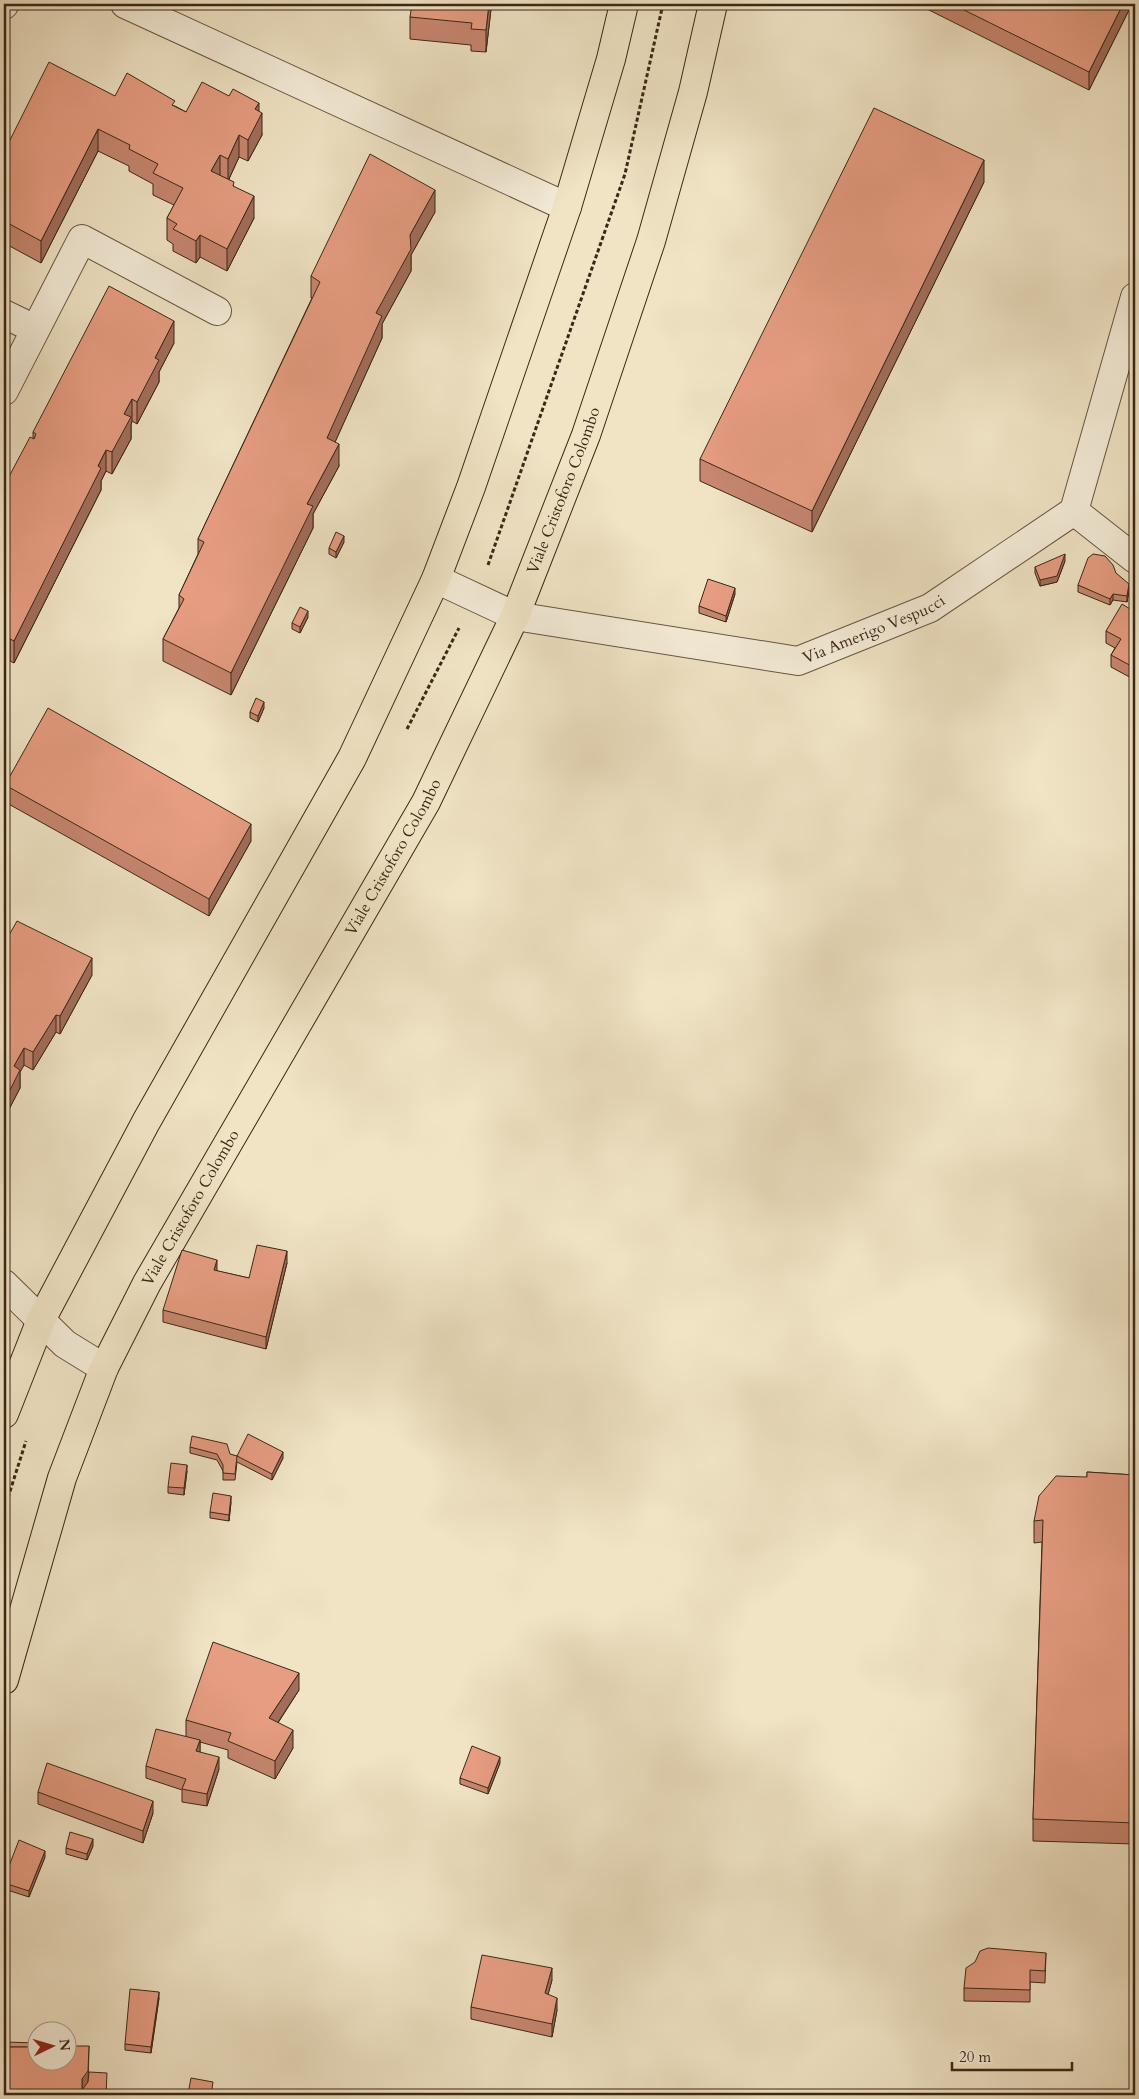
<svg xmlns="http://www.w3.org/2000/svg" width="1139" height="2099" font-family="Cardo,serif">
<rect width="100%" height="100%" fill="#f0e4c5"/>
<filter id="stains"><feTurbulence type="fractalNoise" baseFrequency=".004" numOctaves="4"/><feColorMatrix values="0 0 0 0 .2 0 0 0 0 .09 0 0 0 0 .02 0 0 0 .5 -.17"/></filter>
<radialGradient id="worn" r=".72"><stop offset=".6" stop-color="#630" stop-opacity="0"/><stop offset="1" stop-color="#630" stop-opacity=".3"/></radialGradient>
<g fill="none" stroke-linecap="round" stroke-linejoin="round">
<g stroke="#685642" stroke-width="30">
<g id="minor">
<polyline points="125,4 567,207"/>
<polyline points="4,5 4,4"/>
<polyline points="4,314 35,329"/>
<polyline points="4,391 82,239 217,311"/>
<polyline points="1074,511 1135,559"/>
<path id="s1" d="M436,579L515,616L798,661L930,608L1074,511L1135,297"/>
<polyline points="4,1284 65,1344 104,1368"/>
</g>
</g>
<g stroke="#3b2716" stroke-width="30">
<g id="major">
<polyline points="4,1414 41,1320 146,1122 352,758 436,579 471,487 567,207 611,59 624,4"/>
<path id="s2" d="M4,1680L62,1478L104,1368L147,1283L426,802L515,616L586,435L651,241L693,92L713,4"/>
</g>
</g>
<g stroke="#3b2716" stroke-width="3" stroke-dasharray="4 2.5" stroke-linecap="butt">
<polyline points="488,565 625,174 663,4"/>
<polyline points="407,729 459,628"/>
<polyline points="4,1510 26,1441"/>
</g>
<use href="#minor" stroke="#f5edd9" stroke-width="28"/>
<use href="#major" stroke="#f0e4c5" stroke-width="28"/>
</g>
<g fill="#c78770" stroke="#3b2716">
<polygon points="491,4 491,9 486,52 471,51 471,45 410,39 410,17"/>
<polygon points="917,4 1132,4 1089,90"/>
<polygon points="115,96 175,106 186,112 259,112 262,135 248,161 239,157 229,179 254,218 227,271 200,257 196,263 173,251 173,244 167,240 167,218 174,205 153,195 153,184 129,171 129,166 98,151 41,263 4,243 4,152"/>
<polygon points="984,182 812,532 700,481 700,459"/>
<polygon points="435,212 411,255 411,271 382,324 382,338 335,442 339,466 313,514 313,528 231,695 163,661 163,639 179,608 179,595 198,554 198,539 312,298 311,298 311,276"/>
<polygon points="174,343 159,372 159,382 137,424 132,421 131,425 131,439 112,474 106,471 101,481 101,490 14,663 10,661 9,663 9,670 4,680 33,439 33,432"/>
<polygon points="344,542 336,558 329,554 329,548"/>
<polygon points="1065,561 1057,582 1040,586 1035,573 1035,567"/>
<polygon points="1116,573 1129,591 1127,602 1113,600 1110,605 1078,592 1078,585"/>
<polygon points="735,594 726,622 699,613 699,606"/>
<polygon points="1135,612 1135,680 1111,667 1111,655 1115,648 1106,643 1106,631"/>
<polygon points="308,617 300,633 292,629 292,623"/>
<polygon points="264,708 258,722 250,718 250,712"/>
<polygon points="5,785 251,841 209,916 5,802"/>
<polygon points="4,944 92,975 60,1034 56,1032 33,1070 24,1065 20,1072 20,1088 4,1119"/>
<polygon points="287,1263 266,1349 163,1322 163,1310 217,1271 249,1278"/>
<polygon points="190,1447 237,1456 283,1458 272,1480 237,1462 235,1480 223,1480 223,1471 217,1460 190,1453"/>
<polygon points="187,1471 184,1495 168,1493 168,1487"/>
<polygon points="1087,1472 1135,1475 1135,1844 1033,1841 1033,1819 1042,1542 1034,1543 1034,1521 1087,1477"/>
<polygon points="231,1502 229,1521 210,1518 210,1512"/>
<polygon points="299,1690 278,1723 293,1748 275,1779 228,1758 228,1750 200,1742 200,1752 219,1769 207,1806 182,1802 182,1790 146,1778 146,1766 186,1736 186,1720"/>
<polygon points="500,1763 488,1794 460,1784 460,1778"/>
<polygon points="38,1792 153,1813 143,1843 38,1804"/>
<polygon points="93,1846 87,1860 66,1854 66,1848"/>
<polygon points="45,1857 29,1897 4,1889 4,1879"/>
<polygon points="1046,1953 1045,1983 1030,1982 1030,2002 964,2001 964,1988"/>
<polygon points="552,1980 548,1994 557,2010 552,2037 471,2019 471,2007"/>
<polygon points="159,1998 151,2053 125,2050 125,2044"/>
</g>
<g fill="#a26e5b" stroke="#3b2716">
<polygon points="489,4 491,4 491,9 486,52 486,30"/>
<polygon points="1123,4 1132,4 1089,90 1089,72"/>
<polygon points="259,103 259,118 262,113 262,135 248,161 248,140 255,109"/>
<polygon points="98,129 98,151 41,263 41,241"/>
<polygon points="239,135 239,157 228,181 228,159"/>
<polygon points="220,155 220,177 211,171"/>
<polygon points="984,160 984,182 812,532 812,511"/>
<polygon points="435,190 435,212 411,255 411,271 382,324 382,338 327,460 327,438 376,313 410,235"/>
<polygon points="254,196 254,218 227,271 227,249"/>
<polygon points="200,235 200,257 196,263 196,241"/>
<polygon points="174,321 174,343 159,372 159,382 137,424 137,402 155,358"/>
<polygon points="132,399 132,421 131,425 131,439 112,474 112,452 124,414"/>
<polygon points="339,444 339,466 313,514 313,528 231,695 231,673 307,504"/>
<polygon points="106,450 106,471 101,481 101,490 14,663 14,641"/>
<polygon points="344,536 344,542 336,558 336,552"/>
<polygon points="1065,554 1065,561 1057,582 1040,586 1040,580"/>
<polygon points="1129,584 1129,591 1127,602 1127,596"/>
<polygon points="735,588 735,594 726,622 726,616"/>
<polygon points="1113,594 1113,600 1110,605 1110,599"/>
<polygon points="308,611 308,617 300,633 300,627"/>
<polygon points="10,639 10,661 9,663 9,670 4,680 4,658 6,646"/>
<polygon points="264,702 264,708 258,722 258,716"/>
<polygon points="251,824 251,841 209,916 209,899"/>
<polygon points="92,958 92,975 60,1034 60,1016"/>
<polygon points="56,1015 56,1032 33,1070 33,1052"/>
<polygon points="24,1048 24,1065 20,1072 20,1088 4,1119 4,1102 14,1066"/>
<polygon points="287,1251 287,1263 266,1349 266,1337"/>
<polygon points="217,1260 217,1272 214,1270"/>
<polygon points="283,1452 283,1458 272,1480 272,1474"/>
<polygon points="187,1465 187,1471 184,1495 184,1488"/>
<polygon points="231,1496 231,1502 229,1521 229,1515"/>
<polygon points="299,1673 299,1690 269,1736 269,1718"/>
<polygon points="293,1730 293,1748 275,1779 275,1761"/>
<polygon points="200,1740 200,1752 196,1751"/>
<polygon points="219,1757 219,1769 207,1806 207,1794"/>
<polygon points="500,1757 500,1763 488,1794 488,1788"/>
<polygon points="153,1801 153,1813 143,1843 143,1831"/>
<polygon points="93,1839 93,1846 87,1860 87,1854"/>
<polygon points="45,1851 45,1857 29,1897 29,1891"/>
<polygon points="552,1968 552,1980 545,2006 545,1993"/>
<polygon points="159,1992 159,1998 151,2053 151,2047"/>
<polygon points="557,1998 557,2010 552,2037 552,2024"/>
<polygon points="89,2046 88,2088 82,2095 82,2079"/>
</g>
<g fill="#e79d82" stroke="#3b2716">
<polygon points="412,4 489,4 486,30 471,29 472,23 410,17"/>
<polygon points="952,4 1123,4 1089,72"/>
<polygon points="49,62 115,96 127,73 175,101 172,105 186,112 202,82 229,96 233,89 259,103 255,109 262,113 248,140 239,135 228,159 220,155 211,171 234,182 233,186 254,196 227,249 200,235 196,241 173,229 177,224 167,218 183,188 153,173 158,164 129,149 130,145 98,129 41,241 4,221 4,152"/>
<polygon points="874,108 984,160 812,511 700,459"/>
<polygon points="370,154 435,190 410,235 411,249 376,313 382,316 327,438 339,444 307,504 313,506 231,673 163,639 184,599 179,595 204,542 198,539 320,282 311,276"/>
<polygon points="109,286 174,321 155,358 159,360 137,402 132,399 124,414 131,417 112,452 106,450 98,466 101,468 14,641 10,639 6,646 9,649 4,658 4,486 30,437 34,439 36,434 33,432"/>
<polygon points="336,532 344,536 336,552 329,548"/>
<polygon points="1065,554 1057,576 1040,580 1035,567"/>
<polygon points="1093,554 1105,556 1113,565 1116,573 1129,584 1127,596 1113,594 1110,599 1078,585 1088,558"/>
<polygon points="708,579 735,588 726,616 699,606"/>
<polygon points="1122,604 1135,612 1135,668 1111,655 1121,639 1106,631"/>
<polygon points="300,607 308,611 300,627 292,623"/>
<polygon points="256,698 264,702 258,716 250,712"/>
<polygon points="48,708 251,824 209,899 5,785"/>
<polygon points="17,921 92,958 60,1016 56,1015 33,1052 24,1048 14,1066 20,1070 4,1102 4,944"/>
<polygon points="257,1245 287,1251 266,1337 163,1310 182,1250 217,1260 214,1270 249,1278"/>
<polygon points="248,1434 283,1452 272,1474 237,1456"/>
<polygon points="192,1436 227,1444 230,1454 237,1456 235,1474 223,1473 223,1465 217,1454 190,1447"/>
<polygon points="171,1463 187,1465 184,1488 168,1487"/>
<polygon points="1087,1472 1135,1475 1135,1823 1033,1819 1043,1520 1034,1521 1039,1496 1056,1476 1087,1477"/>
<polygon points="213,1493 231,1496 229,1515 210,1512"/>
<polygon points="213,1642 299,1673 269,1718 293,1730 275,1761 228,1741 231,1733 186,1720"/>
<polygon points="156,1729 200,1740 196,1751 219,1757 207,1794 182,1789 186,1779 146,1766"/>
<polygon points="472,1746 500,1757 488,1788 460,1778"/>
<polygon points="47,1763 153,1801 143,1831 38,1792"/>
<polygon points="70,1832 93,1839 87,1854 66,1848"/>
<polygon points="19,1840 45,1851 29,1891 4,1883 4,1879"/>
<polygon points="988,1948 1046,1953 1045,1971 1030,1970 1030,1990 964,1988 966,1968 975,1962 980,1951"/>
<polygon points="482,1955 552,1968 545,1993 557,1998 552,2024 471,2007"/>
<polygon points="130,1989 159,1992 151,2047 125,2044"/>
<polygon points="4,2042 38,2043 38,2047 4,2047"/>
<polygon points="68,2046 89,2046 88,2071 82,2079 82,2095 4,2095 4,2047 38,2047 38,2062 68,2062"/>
<polygon points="89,2072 107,2073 106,2095 82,2095 82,2090 88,2082"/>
<polygon points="191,2078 213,2082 211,2095 197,2095 188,2094"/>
</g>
<g text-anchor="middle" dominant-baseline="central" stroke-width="4" stroke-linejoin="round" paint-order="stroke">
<g font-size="16" fill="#3b2716" stroke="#f5edd9">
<text stroke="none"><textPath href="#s2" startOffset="1320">Viale Cristoforo Colombo</textPath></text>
<text stroke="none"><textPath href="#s1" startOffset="456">Via Amerigo Vespucci</textPath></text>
<text stroke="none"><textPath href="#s2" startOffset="915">Viale Cristoforo Colombo</textPath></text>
<text stroke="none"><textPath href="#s2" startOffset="510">Viale Cristoforo Colombo</textPath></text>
</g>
</g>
<rect width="1139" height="2099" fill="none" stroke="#f0e4c5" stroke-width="20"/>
<rect x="5" y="5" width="1129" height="2089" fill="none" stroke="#3b2716" stroke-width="2.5"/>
<rect x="10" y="10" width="1119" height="2079" fill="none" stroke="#3b2716"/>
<g transform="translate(52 2046) rotate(85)"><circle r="24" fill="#f5edd9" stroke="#ab9e8b"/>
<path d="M0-4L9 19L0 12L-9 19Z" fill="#8f2418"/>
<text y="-8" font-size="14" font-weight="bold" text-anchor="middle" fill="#3b2716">N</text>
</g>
<path d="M952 2062v8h120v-8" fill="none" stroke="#3b2716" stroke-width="2.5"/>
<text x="959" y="2062" font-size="15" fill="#3b2716" stroke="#f5edd9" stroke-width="4" paint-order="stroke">20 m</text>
<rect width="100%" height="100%" filter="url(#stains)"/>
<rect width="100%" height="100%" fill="url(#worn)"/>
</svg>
